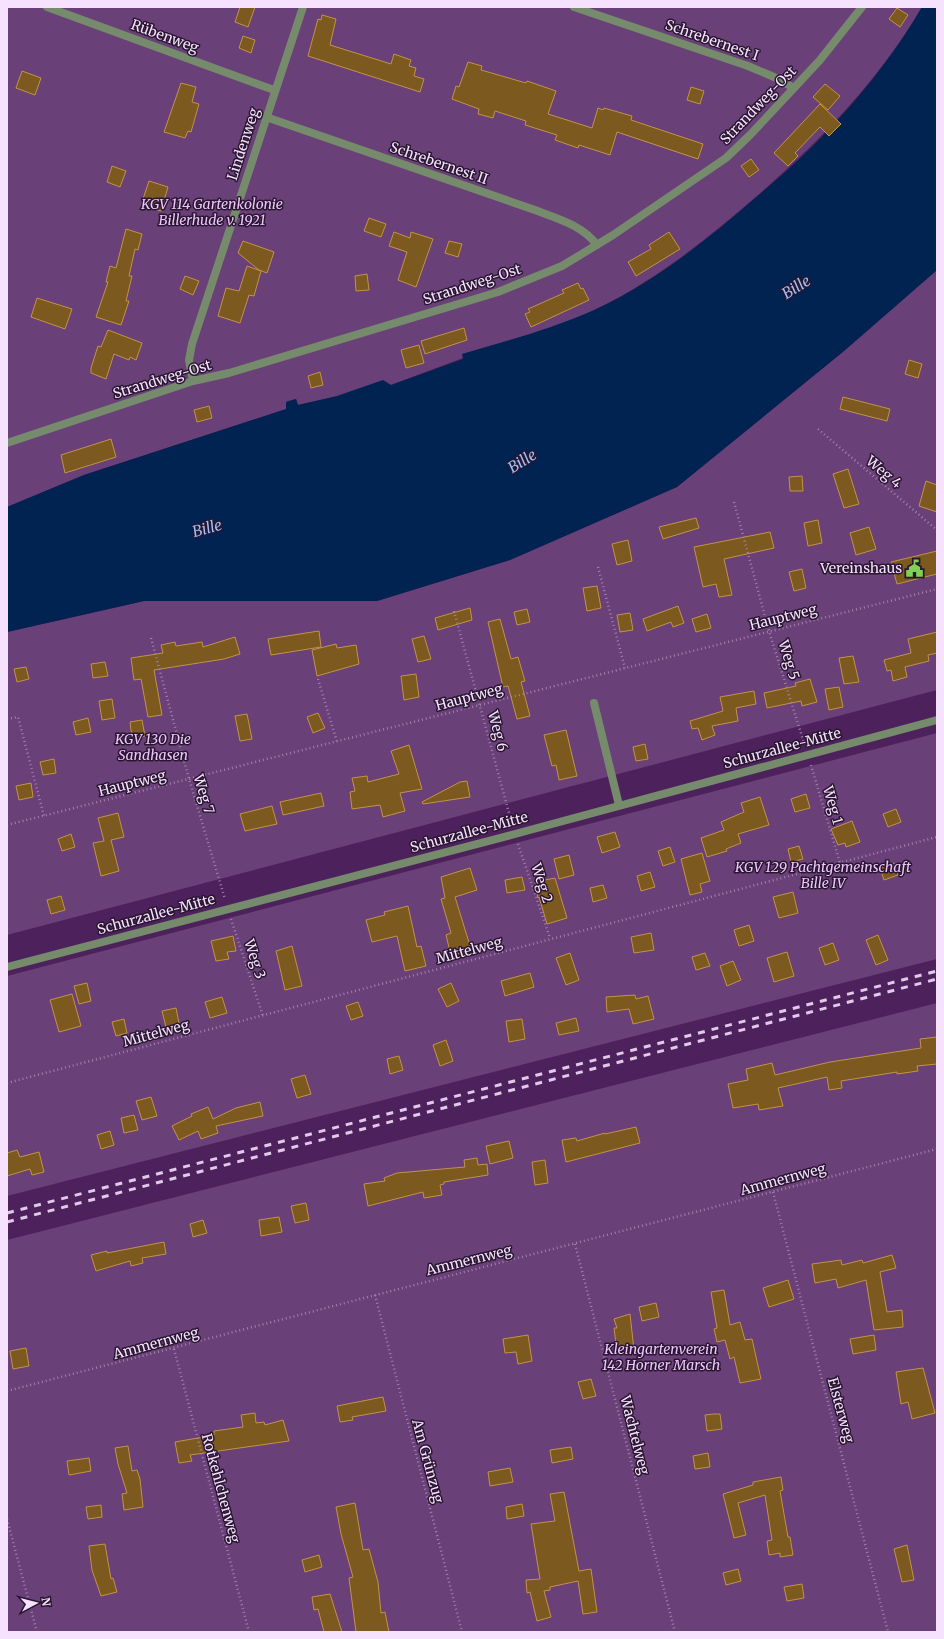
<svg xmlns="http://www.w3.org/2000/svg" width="944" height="1639" viewBox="0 0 944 1639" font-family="Merriweather,serif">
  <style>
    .green { fill: #694077 }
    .water { fill: #002351 }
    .building { fill: #7b591f; stroke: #c39349 }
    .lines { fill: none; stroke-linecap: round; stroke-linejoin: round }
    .path { stroke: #a282ae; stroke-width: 2.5; stroke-dasharray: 1 3; stroke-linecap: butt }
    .lane { stroke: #758b6c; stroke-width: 8 }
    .street { stroke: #758b6c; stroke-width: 8 }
    .rail { stroke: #e0c9e9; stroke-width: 3; stroke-dasharray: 7 7; stroke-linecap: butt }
    .labels { text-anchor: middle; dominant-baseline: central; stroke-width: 3; stroke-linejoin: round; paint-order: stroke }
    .street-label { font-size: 14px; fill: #f6e2fe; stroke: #291630 }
    .park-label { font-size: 14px; font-style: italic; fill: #efc6fe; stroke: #291630 }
    .poi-label { font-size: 14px; fill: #f6e2fe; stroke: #291630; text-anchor: end }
    .water-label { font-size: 15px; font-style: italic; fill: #9dc4f9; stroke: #291630 }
  </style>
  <rect width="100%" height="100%" fill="#4d215c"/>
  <path class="green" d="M7 7H922C879 80 821 140 758 195 706 240 656 280 595 310 555 329 505 342 463 354V358L391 385 298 405 296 399 286 402 287 409 84 475 7 507Z
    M937 270V690L7 935V632L144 601H377L510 560 677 487 844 351Z
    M937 733V959L7 1196V976Z
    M937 1003V1632H7V1240Z"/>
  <path class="water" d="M922 7H937V270L844 351 677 487 510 560 377 601H144L7 632V507L84 475 286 409V402L296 399 298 405 337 396 383 380 391 385 463 359 462 354C506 341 552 329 594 310 653 283 705 242 754 199 774 182 794 165 813 146 854 105 893 57 922 7Z"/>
  <path class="building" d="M240 7H255L248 27 235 22Z
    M897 8 908 15 900 27 889 19Z
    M322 15 336 19 330 45 391 64 394 54 411 60 409 66 416 68 414 76 424 79 420 92 308 56 318 19 321 20Z
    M243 36 255 40 251 53 239 48Z
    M468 62 482 66 481 70 526 83 527 81 556 91 548 114 592 128 598 108 603 110 604 108 632 116 631 120 703 144 698 159 617 132 610 155 579 145 578 148 555 140 557 135 525 125 526 121 495 111 493 118 478 114 479 109 452 99 456 86 459 87Z
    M22 71 41 78 35 95 16 88Z
    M181 83 196 87 192 102 199 104 191 132 188 131 185 138 164 132Z
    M825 84 840 96 828 110 813 97Z
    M691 87 704 91 700 104 687 100Z
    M820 104 841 124 829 136 820 127 795 153 798 156 788 166 774 153Z
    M751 159 759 170 749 177 741 166Z
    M112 166 126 171 120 187 107 182Z
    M149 181 168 187 161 211 141 205Z
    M369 218 386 224 381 237 364 231Z
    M126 229 142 234 138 250 135 249 129 276H132L126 301H129L121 325 96 317 108 282H106L110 266 116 268Z
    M394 232 410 238 411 232 433 239 416 287 398 280 407 252 389 246Z
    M669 232 680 249 636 276 628 262 651 249 649 245Z
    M243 241 274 252 267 273 259 270 238 253Z
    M449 241 462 244 458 257 445 253Z
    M247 266 261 271 254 296 249 295 240 323 218 316 226 288 239 291Z
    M367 274 369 290 356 291 355 276Z
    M185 276 199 281 193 295 180 289Z
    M578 283 581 289 583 288 589 300 531 327 525 314 530 312 528 309 564 293 562 290Z
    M37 298 72 309 65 329 31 317Z
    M464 328 467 340 425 354 421 341Z
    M108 330 142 343 136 360 130 357 129 360 114 354 106 379 91 373V368L98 346 101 347Z
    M419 345 424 363 406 368 401 350Z
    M909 360 922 364 918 378 905 374Z
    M320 372 323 385 311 388 308 376Z
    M843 397 890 409 887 421 840 409Z
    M209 406 212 418 197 422 194 410Z
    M111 439 116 457 65 473 61 455Z
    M848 469 859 504 844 508 833 474Z
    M802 476 803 491H790L789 477Z
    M926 481 937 485V512L919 506Z
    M696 518 699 528 663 539 659 527Z
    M818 520 822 543 808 546 804 523Z
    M869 527 876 549 856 555 850 533Z
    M770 532 774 548 724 559 732 595 719 597 716 584 703 587 694 547Z
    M628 540 632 561 617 565 612 544Z
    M937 551V574L897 584 891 562Z
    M802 569 806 588 794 591 789 572Z
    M597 586 601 608 587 611 583 588Z
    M678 606 684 623 673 627 671 622 647 631 643 619Z
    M470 608 472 620 438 630 435 618Z
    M527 609 530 622 517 625 514 612Z
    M630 613 633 630 620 632 617 615Z
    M707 614 711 628 696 632 692 619Z
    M500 619 511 659 518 657 525 681 521 682 530 716 517 719 508 686 503 687 488 622Z
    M319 631 321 647 271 655 268 639Z
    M937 632V653L928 655 929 661 905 667 907 677 893 681 891 670 887 671 884 660 911 653 908 639Z
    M424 636 431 659 418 662 412 639Z
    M235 637 240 654 224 659 154 670 162 715 148 717 141 679 134 680 131 658 163 653 161 645 175 642 176 646 202 642 203 647Z
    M336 644 337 648 356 645 359 664 317 676 312 650Z
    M853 656 859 682 844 684 839 658Z
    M105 662 108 676 93 678 91 664Z
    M26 667 29 679 17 682 14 669Z
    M416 674 419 697 404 700 401 676Z
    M810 679 817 702 802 706 801 701 767 708 764 693 796 686 795 683Z
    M839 687 843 707 829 710 825 689Z
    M754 691 756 704 736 708 738 721 712 726 715 735 702 740 698 728 692 729 690 721 723 711 720 697Z
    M112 699 115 718 102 720 99 701Z
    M318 713 325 728 313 733 307 717Z
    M247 714 252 739 240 741 235 716Z
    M88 718 91 732 76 735 73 722Z
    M142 720 145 736 132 738 130 722Z
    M566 730 577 776 559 780 556 765 552 766 544 735Z
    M645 744 648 759 636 761 633 747Z
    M409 745 422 789 400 793 405 811 383 817 380 805 352 809 350 792 355 791 352 778 367 776 368 782 399 774 391 751Z
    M54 759 56 773 43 775 40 762Z
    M467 781 470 797 423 804 422 802 460 782Z
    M31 783 33 797 19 800 16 786Z
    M321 793 324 806 283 815 280 802Z
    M806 794 810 808 795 812 791 799Z
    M760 797 769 825 738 834 741 843 726 849 727 851 707 857 701 838 724 830 721 822 744 812 741 803Z
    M272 806 277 824 245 831 240 814Z
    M896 809 901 822 888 827 883 814Z
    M118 813 124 837 111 840 119 871 101 876 93 843 104 841 98 818Z
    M852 821 860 842 846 847 845 843 838 845 831 829Z
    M615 832 620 847 602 853 597 837Z
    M71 834 75 847 62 851 58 839Z
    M799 846 803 859 791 862 788 849Z
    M670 847 675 862 663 866 658 851Z
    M702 853 710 881 700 884 702 892 690 895 681 859Z
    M569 855 574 875 559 879 554 859Z
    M894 863 898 875 884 880 880 868Z
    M470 868 477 890 455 897 471 949 451 956 446 935 451 933 441 899 445 898 441 877Z
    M650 872 655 887 641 891 637 876Z
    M522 877 525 890 507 893 505 880Z
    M555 878 567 918 547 924 539 897 538 898 535 882Z
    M603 885 607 898 593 902 590 888Z
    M793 892 798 913 779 918 773 897Z
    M61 896 65 910 51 914 47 900Z
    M408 906 417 947 421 946 426 966 405 971 397 936 372 942 366 920 385 915 384 912Z
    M749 925 754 941 739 946 734 930Z
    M651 933 654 950 634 953 631 937Z
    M878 935 888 960 876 965 866 940Z
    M233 936 236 951 227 952 229 959 216 961 211 941Z
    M833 943 839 960 825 965 819 948Z
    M292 946 302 986 285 990 276 951Z
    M787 952 794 976 774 982 767 958Z
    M570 953 579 980 566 985 556 958Z
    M705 953 710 966 696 970 692 957Z
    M733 961 741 980 727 986 720 966Z
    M530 973 534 987 505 996 501 981Z
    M87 983 91 1001 79 1004 74 986Z
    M451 983 459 1001 447 1007 438 989Z
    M72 994 81 1026 59 1032 50 1000Z
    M635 995 636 999 648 996 654 1019 633 1024 629 1009 607 1012 606 997Z
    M222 997 227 1013 210 1018 205 1002Z
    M358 1002 363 1016 351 1020 346 1006Z
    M176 1008 180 1028 167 1031 162 1011Z
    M576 1018 579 1031 559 1035 556 1023Z
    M124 1019 127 1033 116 1036 112 1022Z
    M522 1019 525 1039 509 1042 506 1021Z
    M937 1037V1064L917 1066 918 1071 897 1074V1072L841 1081 842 1088 829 1090 827 1077 778 1088 783 1106 759 1110 758 1104 733 1108 728 1084 748 1080 746 1069 772 1063 775 1075 830 1062 921 1048 920 1039Z
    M446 1040 453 1061 440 1066 433 1045Z
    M399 1056 403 1070 390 1074 387 1059Z
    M305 1075 311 1094 297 1098 291 1079Z
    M151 1097 157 1116 142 1120 136 1101Z
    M260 1102 263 1116 216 1126 218 1133 201 1139 198 1131 179 1140 172 1126 192 1116 191 1114 208 1107 213 1119 236 1108Z
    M134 1115 138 1130 124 1133 121 1118Z
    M636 1127 640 1143 566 1162 562 1140 576 1138 577 1141 605 1133V1134Z
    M110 1131 114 1145 101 1149 97 1135Z
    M509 1141 513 1158 490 1164 486 1146Z
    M17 1150 20 1157 39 1152 44 1172 32 1175 30 1169 7 1176V1153Z
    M477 1158 478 1165 487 1164 488 1175 444 1182V1184L440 1185 442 1195 424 1198 423 1192 368 1206 364 1184 385 1181 384 1178 397 1173 465 1167 464 1160Z
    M545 1160 548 1183 535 1185 532 1162Z
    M306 1203 309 1220 295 1223 291 1206Z
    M279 1217 282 1232 261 1236 259 1220Z
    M203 1220 207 1233 193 1237 190 1224Z
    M164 1242 166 1254 142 1258 143 1263 131 1266 130 1261 96 1271 91 1255 107 1251V1253Z
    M892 1255 896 1268 880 1272 887 1312 902 1310 903 1327 874 1330 866 1280 838 1288 836 1279 815 1283 812 1264 841 1260 842 1265 862 1260 863 1263Z
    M788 1280 794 1299 769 1307 763 1288Z
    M724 1290 730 1325 740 1322 745 1340 752 1339 761 1379 740 1383 734 1357 730 1359 725 1340 717 1342 714 1329 717 1328 711 1292Z
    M656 1303 659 1317 642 1321 639 1307Z
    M630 1314 634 1350 617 1352 614 1328H617L614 1319Z
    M528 1335 532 1361 518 1364 516 1352 505 1353 503 1339Z
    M874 1335 876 1350 853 1354 850 1339Z
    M26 1348 29 1366 13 1369 10 1351Z
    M923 1368 935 1413 912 1419 908 1402 901 1404 896 1372Z
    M591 1379 596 1396 583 1399 578 1382Z
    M383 1397 386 1411 352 1417 353 1420 340 1422 337 1406Z
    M255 1413 256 1423 264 1422 265 1425 283 1420 289 1441 190 1455 192 1461 179 1463 175 1442 209 1436 214 1435V1431L243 1427 241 1415Z
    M714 1414H720L722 1429 707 1431 705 1415Z
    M128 1446 132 1471 137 1470 140 1479 143 1507 124 1510 122 1494 127 1493 118 1464 115 1448Z
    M571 1447 573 1459 552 1463 550 1450Z
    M708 1453 710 1467 695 1469 693 1456Z
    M89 1458 91 1471 69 1475 67 1461Z
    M510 1468 513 1482 490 1486 488 1472Z
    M781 1477 783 1490 780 1491 788 1537H790L793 1555 780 1557V1553L769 1555 767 1541 772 1540 765 1495 738 1503 746 1535 734 1538 723 1494 753 1485V1482Z
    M564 1492 579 1571 591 1569 597 1612 583 1614 578 1581 550 1587V1590L544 1591 551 1617 537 1621 530 1592 527 1593 526 1580 540 1579 531 1524 555 1521 550 1494Z
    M355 1503 363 1550 369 1549 378 1582 381 1613 385 1612 389 1632H356L349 1578 353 1577 341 1534 336 1507Z
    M522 1504 524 1516 507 1519 506 1507Z
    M101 1505 102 1517 88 1519 86 1507Z
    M105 1544 111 1579 113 1578 117 1592 101 1596 92 1570 89 1546Z
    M907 1545 914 1580 902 1582 894 1549Z
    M319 1555 322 1567 305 1572 302 1560Z
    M738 1569 741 1581 726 1585 723 1573Z
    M802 1584 804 1598 787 1601 784 1587Z
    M330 1594 342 1632H324L318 1609 314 1610 312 1597Z"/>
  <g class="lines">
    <path class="path" d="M818 429 937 530
      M734 502 769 631 804 743
      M598 567 625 668
      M454 611 512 824
      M151 638 189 779 225 899
      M318 679 337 742
      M7 719 18 717 44 816
      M811 765 840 863
      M7 825 937 589
      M518 844 550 938
      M231 919 263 1016
      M7 1083 937 837
      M773 1192 888 1632
      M575 1244 675 1632
      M375 1295 462 1632
      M174 1349 249 1632
      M7 1391 937 1149
      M7 1519 37 1632"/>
    <path class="lane" d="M47 7 274 90
      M574 7 748 66 774 77 794 88
      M266 117 535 210C558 219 582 225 597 245
      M193 381 189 360 192 344 303 7
      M7 443 193 381 229 373 498 292 562 266 613 235 726 158 750 135 794 88 820 60 862 7
      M594 703 619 805"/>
    <path class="street" d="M7 967 515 834 937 720"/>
    <path class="rail" d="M7 1213 937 971
      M7 1222 937 979"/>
  </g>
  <defs>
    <symbol id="civic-bare" viewBox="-9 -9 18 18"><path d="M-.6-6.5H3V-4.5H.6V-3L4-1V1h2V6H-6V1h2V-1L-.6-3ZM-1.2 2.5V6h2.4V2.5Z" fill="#7ed153" stroke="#291630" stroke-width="2.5" paint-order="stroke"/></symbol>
  </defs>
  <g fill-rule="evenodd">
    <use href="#civic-bare" x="902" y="556" width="25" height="25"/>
  </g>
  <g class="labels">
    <g class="street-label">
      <text transform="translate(165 36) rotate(20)">Rübenweg</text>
      <text transform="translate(712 40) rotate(19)">Schrebernest I</text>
      <text transform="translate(758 105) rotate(-46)">Strandweg-Ost</text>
      <text transform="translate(243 144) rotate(-72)">Lindenweg</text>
      <text transform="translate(439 163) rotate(19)">Schrebernest II</text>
      <text transform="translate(472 284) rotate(-18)">Strandweg-Ost</text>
      <text transform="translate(162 379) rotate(-17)">Strandweg-Ost</text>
      <text transform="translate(884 472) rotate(40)">Weg 4</text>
      <text transform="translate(783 617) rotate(-14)">Hauptweg</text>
      <text transform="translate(789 660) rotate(73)">Weg 5</text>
      <text transform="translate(469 697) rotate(-15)">Hauptweg</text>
      <text transform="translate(498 731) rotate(75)">Weg 6</text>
      <text transform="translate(782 748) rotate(-15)">Schurzallee-Mitte</text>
      <text transform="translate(132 783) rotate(-14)">Hauptweg</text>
      <text transform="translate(204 794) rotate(73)">Weg 7</text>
      <text transform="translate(833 805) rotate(74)">Weg 1</text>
      <text transform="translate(469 832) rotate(-15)">Schurzallee-Mitte</text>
      <text transform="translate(542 883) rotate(72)">Weg 2</text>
      <text transform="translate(156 914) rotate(-15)">Schurzallee-Mitte</text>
      <text transform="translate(469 950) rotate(-15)">Mittelweg</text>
      <text transform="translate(255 959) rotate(72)">Weg 3</text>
      <text transform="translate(156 1033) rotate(-15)">Mittelweg</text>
      <text transform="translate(783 1179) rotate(-15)">Ammernweg</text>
      <text transform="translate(469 1260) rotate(-14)">Ammernweg</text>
      <text transform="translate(156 1343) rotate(-15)">Ammernweg</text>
      <text transform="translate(841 1410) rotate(75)">Elsterweg</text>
      <text transform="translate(635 1435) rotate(76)">Wachtelweg</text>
      <text transform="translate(428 1461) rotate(75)">Am Grünzug</text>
      <text transform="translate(221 1488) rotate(75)">Rotkehlchenweg</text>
    </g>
    <g class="park-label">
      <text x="212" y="204">KGV 114 Gartenkolonie<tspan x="212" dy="16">Billerhude v. 1921</tspan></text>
      <text x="153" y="739">KGV 130 Die<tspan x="153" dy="16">Sandhasen</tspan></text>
      <text x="823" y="867">KGV 129 Pachtgemeinschaft<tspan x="823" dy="16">Bille IV</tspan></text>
      <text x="661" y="1349">Kleingartenverein<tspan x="661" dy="16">142 Horner Marsch</tspan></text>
    </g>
    <g class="poi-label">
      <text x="902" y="568">Vereinshaus</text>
    </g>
    <g class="water-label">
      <text transform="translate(796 287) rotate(-32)">Bille</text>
      <text transform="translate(522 461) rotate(-32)">Bille</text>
      <text transform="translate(207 528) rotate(-15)">Bille</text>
    </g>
  </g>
  <rect width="944" height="1639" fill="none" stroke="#f6e2fe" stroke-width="16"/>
  <g transform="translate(36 1603) rotate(83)" stroke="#291630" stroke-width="3" paint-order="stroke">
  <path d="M0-3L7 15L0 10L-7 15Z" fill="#f6e2fe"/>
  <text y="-6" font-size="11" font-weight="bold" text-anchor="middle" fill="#f6e2fe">N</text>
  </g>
</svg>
